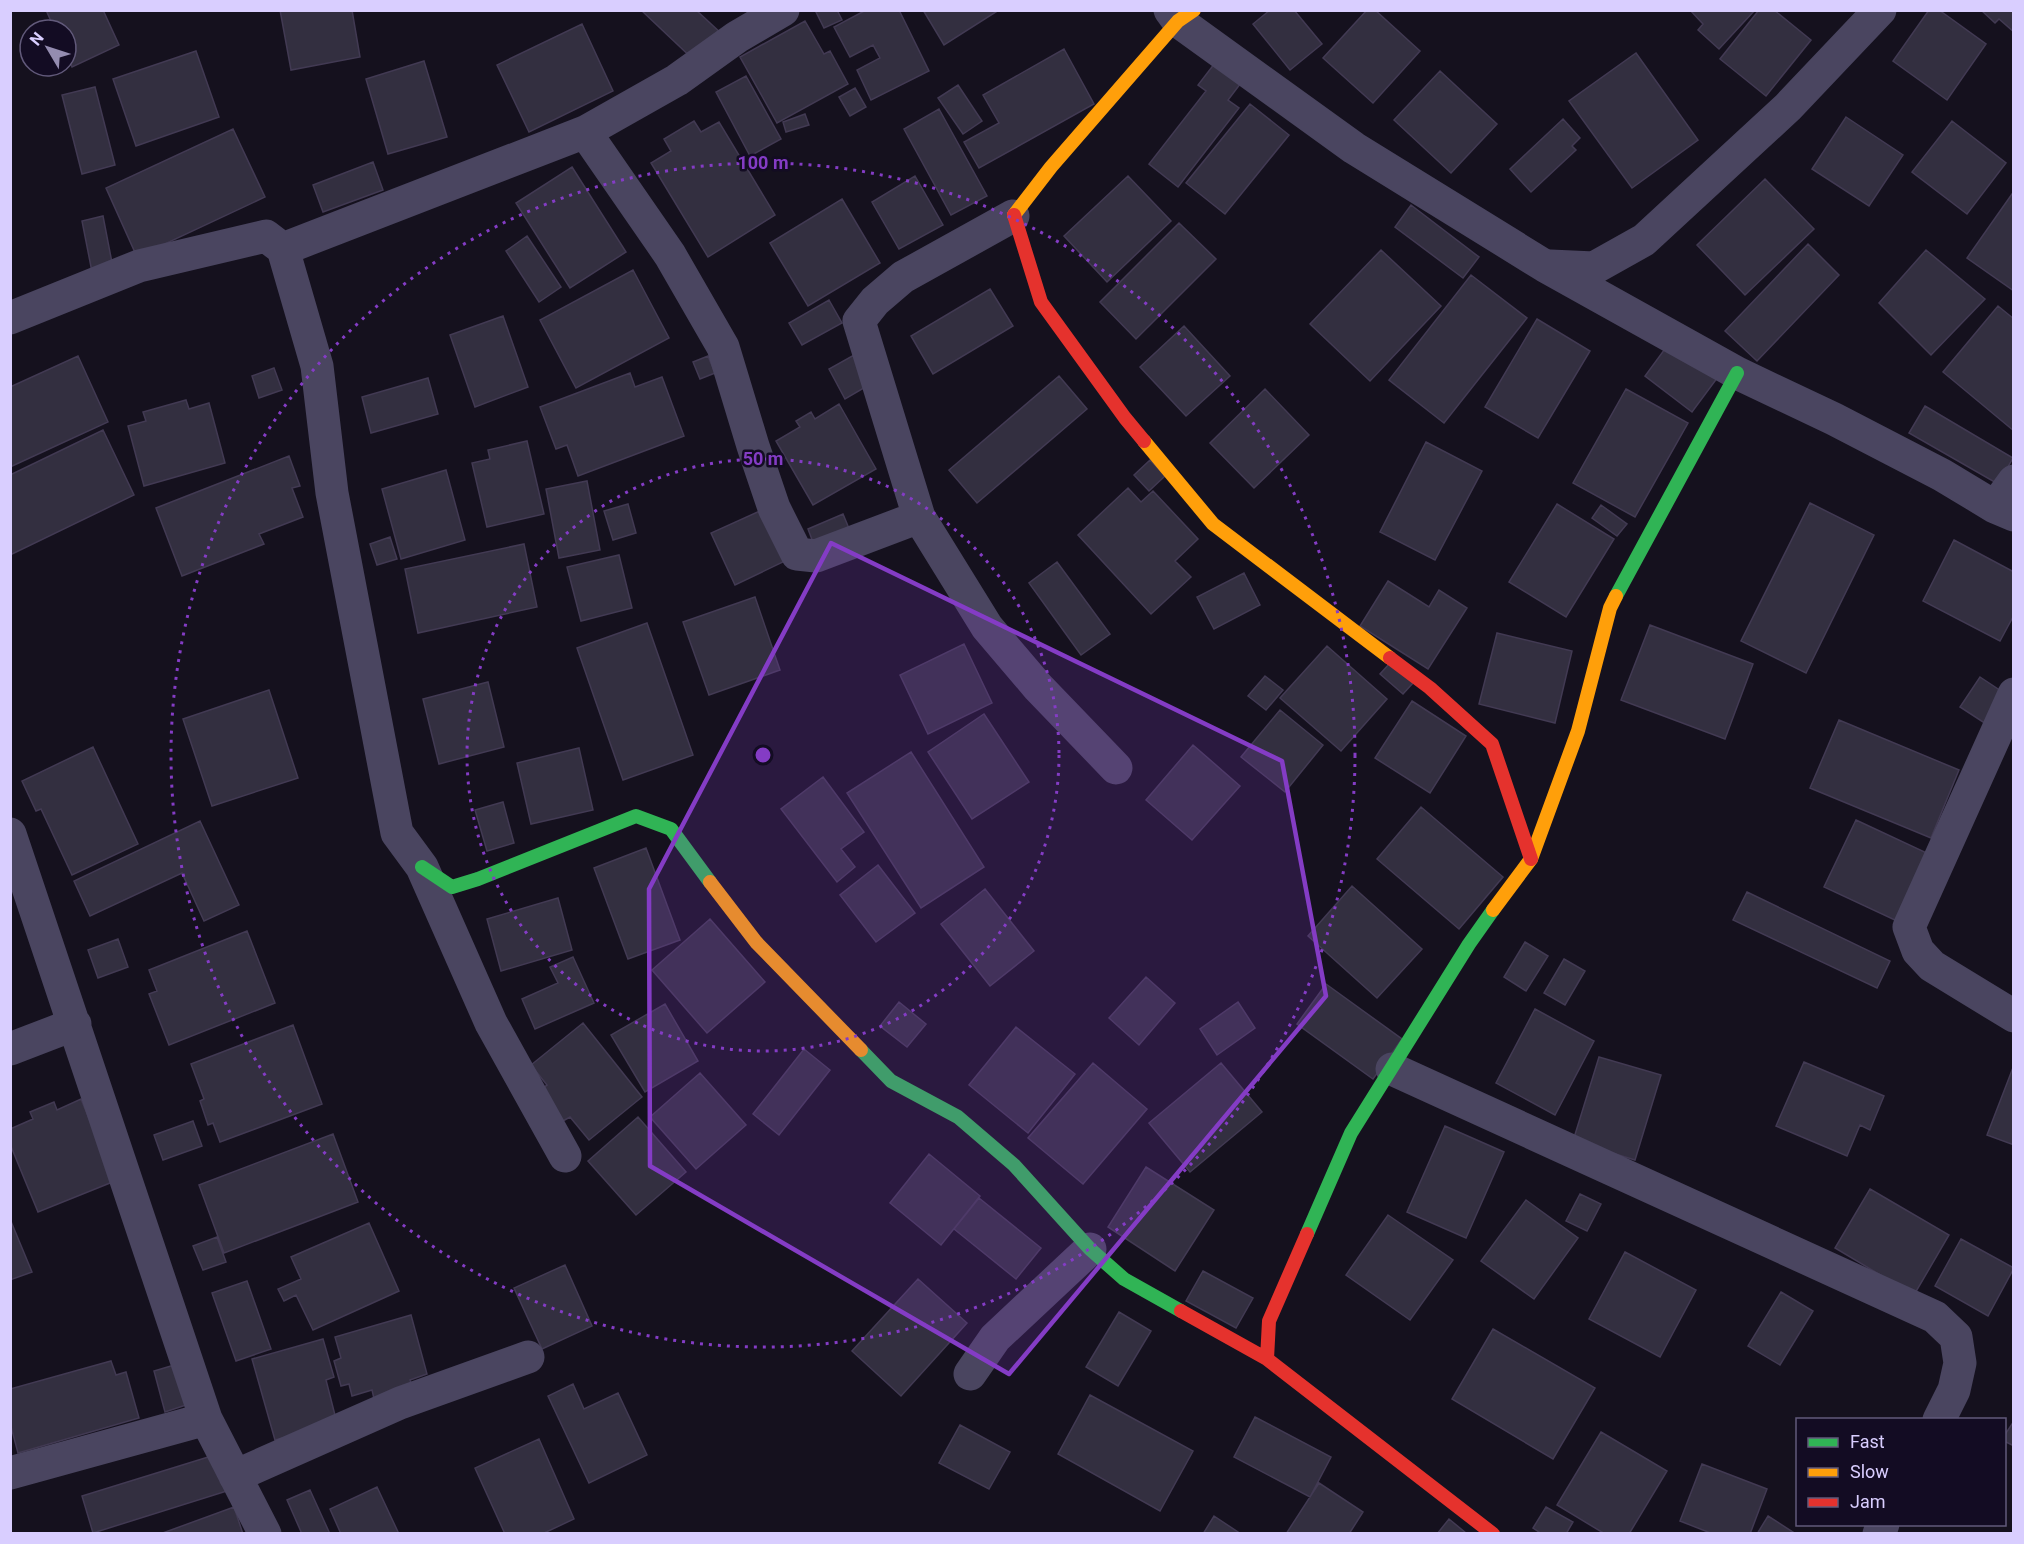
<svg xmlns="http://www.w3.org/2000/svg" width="2024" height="1544" viewBox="0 0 2024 1544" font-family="Roboto,sans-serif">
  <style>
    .building { fill: #332f40; stroke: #423a53; stroke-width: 1.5 }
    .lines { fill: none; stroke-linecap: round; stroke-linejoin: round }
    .street { stroke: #4a4560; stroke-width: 33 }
    .fast { stroke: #30b455; stroke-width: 14 }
    .slow { stroke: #ff9f0a; stroke-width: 14 }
    .jam { stroke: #e5322d; stroke-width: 14 }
    .marked { fill: #843cc5; fill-opacity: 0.2; stroke: #843cc5; stroke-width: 4.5; stroke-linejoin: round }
    .ring { fill: none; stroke: #843cc5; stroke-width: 3; stroke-dasharray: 3 6 }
    .centre { fill: #843cc5; stroke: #130c23; stroke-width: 3 }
    .ring-label { font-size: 18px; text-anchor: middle; font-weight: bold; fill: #843cc5; stroke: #130c23; stroke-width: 5; stroke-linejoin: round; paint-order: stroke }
  </style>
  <rect width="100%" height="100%" fill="#15111e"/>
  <path class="building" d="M46 10H103L119 45 72 67 66 53V30H55Z
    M280 10H352L360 57 291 70Z
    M641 10H696L723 35 697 63Z
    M815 10H837L842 20 824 28Z
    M866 10H899L929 71 871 100 857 70 880 58 873 45 850 57 834 27Z
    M923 10H999L944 45Z
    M1270 10H1294L1322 44 1290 70 1253 24Z
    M1367 10H1375L1420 51 1373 103 1323 58Z
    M1690 10H1755L1719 49 1698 30 1703 24Z
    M1759 10H1774L1811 40 1766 96 1720 59Z
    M1929 10H1939L1986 44 1947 100 1893 61Z
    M1981 10H2014V32L1999 19 1995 23Z
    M805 21 824 54 830 51 848 84 777 123 740 57Z
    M582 24 613 91 529 132 497 65Z
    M1064 49 1094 104 979 168 964 142 999 123 983 95Z
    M196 51 219 117 136 146 113 79Z
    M1636 53 1698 140 1632 188 1569 101Z
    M1218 59 1244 79 1228 100 1239 108 1178 187 1149 164 1206 91 1198 85Z
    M424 61 447 137 388 154 366 79Z
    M1440 71 1497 124 1451 173 1394 120Z
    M746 76 781 139 750 156 716 92Z
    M958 85 982 121 963 134 938 98Z
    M95 87 115 165 82 174 62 95Z
    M855 88 866 107 850 116 839 97Z
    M1250 104 1289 135 1225 214 1186 183Z
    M939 109 987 196 951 215 904 129Z
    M805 114 809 125 786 132 783 122Z
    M1846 117 1903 155 1869 206 1812 169Z
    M1563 119 1580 138 1572 146 1576 150 1531 192 1510 169Z
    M694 121 701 132 719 122 775 215 708 257 651 163 671 151 664 139Z
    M1952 121 2006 163 1967 214 1912 172Z
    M233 129 265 197 137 257 106 188Z
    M373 162 383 190 323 212 313 185Z
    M572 167 626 252 570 288 516 203Z
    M915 176 943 225 899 249 872 202Z
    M1128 176 1171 221 1107 282 1064 236Z
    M1765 179 1814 229 1745 295 1697 245Z
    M2012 194 2014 195V291L1967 258Z
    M842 199 880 263 808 306 770 243Z
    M1411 205 1479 257 1463 278 1395 227Z
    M103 216 114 273 93 277 82 221Z
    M1179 223 1216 259 1136 339 1100 302Z
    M527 236 561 287 539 302 506 251Z
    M1808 244 1839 275 1757 361 1725 331Z
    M1381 250 1441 306 1370 381 1310 324Z
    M1926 250 1985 299 1931 355 1879 303Z
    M633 270 669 338 576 388 540 320Z
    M1471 275 1527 318 1444 423 1389 380Z
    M990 289 1013 326 933 374 911 336Z
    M829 300 842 323 802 345 789 323Z
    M1998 306 2014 319V431L1943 372Z
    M503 316 528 387 475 407 450 335Z
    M1537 319 1590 351 1538 438 1485 407Z
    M1184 326 1230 376 1186 416 1140 367Z
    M1670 342 1718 377 1692 412 1645 376Z
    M854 355 869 385 845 399 829 369Z
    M78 356 108 422 10 467V387Z
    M708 356 715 373 700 379 693 362Z
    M274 368 282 390 259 398 252 376Z
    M630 373 635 387 662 377 684 436 578 476 567 445 556 449 540 407Z
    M1059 376 1087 409 977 503 949 470Z
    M428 378 438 414 371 433 362 397Z
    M1265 389 1309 435 1254 488 1210 443Z
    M1626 389 1688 423 1635 517 1573 483Z
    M186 400 189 409 209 403 225 463 144 486 128 426 146 421 143 412Z
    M839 404 876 469 813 505 776 441 800 427 796 421 811 412 815 419Z
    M1925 406 2013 458 1998 484 1909 433Z
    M103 430 134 495 10 555V475Z
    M527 441 544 514 487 527 472 463 490 459 488 450Z
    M1426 442 1482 471 1435 560 1380 532Z
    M289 456 300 486 292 488 303 517 259 534 264 544 182 576 156 508Z
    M1150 460 1165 476 1149 491 1134 475Z
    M446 470 465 540 401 559 382 489Z
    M587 481 600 550 559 558 546 489Z
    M1128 488 1141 502 1153 491 1198 539 1175 561 1191 577 1151 614 1078 535Z
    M1810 503 1874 535 1806 673 1741 641Z
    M628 504 636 533 613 540 604 511Z
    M1557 504 1614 539 1566 617 1509 582Z
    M1601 505 1627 524 1617 536 1592 518Z
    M762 510 785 561 735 585 711 533Z
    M843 514 853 538 817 553 808 529Z
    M390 537 397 559 377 565 370 544Z
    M1954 540 2014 572V615L2000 641 1923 601Z
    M524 544 537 607 418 633 405 569Z
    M619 555 632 608 581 621 567 567Z
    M1057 562 1110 634 1081 655 1029 583Z
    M1244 573 1260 605 1214 629 1197 597Z
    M1388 581 1429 607 1439 590 1467 608 1428 669 1360 626Z
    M755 597 780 670 709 695 683 622Z
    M647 623 693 755 623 780 577 648Z
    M1650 625 1753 664 1725 739 1621 700Z
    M1497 633 1572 651 1555 723 1479 704Z
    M964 644 992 703 928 734 900 675Z
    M1327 646 1387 699 1341 751 1280 698Z
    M1390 663 1413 683 1403 694 1380 674Z
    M1265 676 1283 690 1266 710 1248 696Z
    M1980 677 2007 695 1986 724 1960 707Z
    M488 682 504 747 439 764 423 699Z
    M269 690 298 778 212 806 183 719Z
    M1412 701 1466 736 1430 793 1375 758Z
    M1280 710 1323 745 1285 792 1241 757Z
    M984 714 1029 782 972 819 928 752Z
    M1839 720 1959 770 1931 838 1810 788Z
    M1193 745 1240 786 1192 840 1146 800Z
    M93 747 138 844 72 875 41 809 36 811 22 781Z
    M579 748 593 810 531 824 517 763Z
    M911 752 984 867 921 908 847 793Z
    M823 777 864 832 841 849 855 867 837 882 781 809Z
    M503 802 514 843 487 851 475 810Z
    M1421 807 1503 877 1459 929 1377 859Z
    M1856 820 1929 854 1897 921 1824 887Z
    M200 821 239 905 204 921 182 873 90 916 74 881Z
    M646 848 680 940 628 959 594 868Z
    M878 865 915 913 876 942 840 895Z
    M1352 886 1422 949 1377 998 1308 936Z
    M985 889 1034 951 990 986 941 924Z
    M1747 892 1890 961 1877 988 1733 920Z
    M558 898 572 950 501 971 487 919Z
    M710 919 765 982 707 1033 652 970Z
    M247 931 275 1003 169 1045 149 994 157 991 149 970Z
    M118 939 128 967 98 978 88 950Z
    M1525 942 1548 956 1526 991 1504 977Z
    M573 957 594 1003 535 1029 522 999 558 983 550 967Z
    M1564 959 1585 971 1565 1005 1544 993Z
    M1146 977 1175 1003 1139 1045 1109 1018Z
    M1326 984 1402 1039 1373 1079 1297 1024Z
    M899 1002 926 1024 907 1047 880 1026Z
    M1238 1002 1255 1028 1217 1055 1200 1029Z
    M665 1004 698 1061 645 1092 611 1035Z
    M1535 1009 1594 1041 1555 1115 1496 1083Z
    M583 1023 642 1097 589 1140 570 1117 563 1121 539 1091 547 1085 531 1065Z
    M293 1025 322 1104 220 1142 213 1123 208 1125 200 1101 204 1099 191 1064Z
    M1016 1027 1075 1074 1028 1133 969 1085Z
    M804 1049 830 1070 779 1135 753 1114Z
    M1599 1057 1661 1075 1635 1160 1573 1141Z
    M1804 1062 1884 1096 1870 1130 1860 1125 1847 1156 1776 1126Z
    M1093 1063 1147 1109 1083 1184 1028 1138Z
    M1221 1063 1262 1112 1190 1172 1149 1123Z
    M2014 1065V1145L1987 1135Z
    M700 1073 746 1125 696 1169 650 1117Z
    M81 1099 115 1181 38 1212 10 1144V1129L33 1119 30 1112 54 1102 57 1110Z
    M638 1117 686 1172 636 1215 588 1161Z
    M193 1121 202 1146 163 1160 154 1135Z
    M1445 1126 1504 1152 1466 1238 1407 1212Z
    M333 1134 358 1202 224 1253 199 1185Z
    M929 1154 980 1196 941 1245 890 1203Z
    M1146 1167 1214 1210 1175 1271 1108 1227Z
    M1870 1189 1949 1235 1914 1295 1835 1248Z
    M1580 1194 1601 1204 1587 1231 1566 1221Z
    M979 1198 1041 1248 1016 1279 954 1229Z
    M1526 1200 1578 1238 1534 1299 1481 1261Z
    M1388 1215 1453 1260 1410 1320 1346 1275Z
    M10 1219 32 1272 10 1280Z
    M369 1223 399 1291 313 1330 296 1295 284 1301 278 1289 301 1279 291 1257Z
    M217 1237 226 1262 203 1270 193 1246Z
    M1961 1239 2014 1268 1988 1316 1935 1286Z
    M1625 1252 1696 1290 1660 1357 1589 1319Z
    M565 1265 592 1326 542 1349 514 1288Z
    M1203 1271 1253 1298 1236 1328 1186 1301Z
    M918 1279 967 1323 901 1396 852 1351Z
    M247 1281 271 1349 236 1361 212 1293Z
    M1781 1292 1813 1311 1780 1365 1748 1346Z
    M1119 1312 1151 1331 1118 1386 1086 1367Z
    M411 1315 427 1374 410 1380 414 1392 375 1403 372 1390 352 1396 349 1384 341 1386 334 1361 341 1358 335 1337Z
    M1493 1329 1595 1388 1553 1459 1452 1399Z
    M323 1339 334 1377 326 1380 337 1423 275 1440 252 1359Z
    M111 1361 116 1375 126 1372 139 1418 18 1453 10 1423V1389Z
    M181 1363 192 1403 165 1412 154 1371Z
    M573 1384 584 1409 618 1393 647 1455 589 1483 548 1396Z
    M1090 1395 1193 1451 1160 1511 1058 1454Z
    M1255 1417 1331 1457 1310 1497 1234 1457Z
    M2014 1421V1446L2004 1441V1436Z
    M960 1425 1010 1452 989 1489 939 1463Z
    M1601 1432 1667 1471 1629 1534H1605L1557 1505Z
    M539 1439 574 1519 542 1534H505L475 1468Z
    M218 1454 230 1490 93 1533 82 1496Z
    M1702 1464 1767 1489 1750 1534H1713L1680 1521Z
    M1319 1483 1363 1512 1349 1534H1286Z
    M377 1487 399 1534H341L330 1509Z
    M310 1490 330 1534H302L287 1500Z
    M234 1507 243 1534H160Z
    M1546 1507 1573 1522 1566 1534H1542L1533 1528Z
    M1214 1516 1241 1534H1203Z
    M1768 1516 1796 1534H1757Z
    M1449 1519 1466 1533 1465 1534H1437Z"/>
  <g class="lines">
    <path class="street" d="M1170 10 1178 21 1354 148 1545 266 1737 373 1834 419 1942 475 1995 507 2014 515
      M585 132 670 255 723 347 753 446 774 508 797 554 816 556 919 517
      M1013 216 903 277 875 301 859 321 919 517 987 627 1038 687 1116 768
      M283 249 317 366 332 493 397 833 422 867 491 1023 565 1156
      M1550 266 1594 268 1644 240 1788 107 1880 10
      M10 318 139 266 266 236 283 249 585 132 677 80 737 37 783 10
      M1995 507 2014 481
      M2014 694 1909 927 1918 951 1932 966 2014 1016
      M10 834 206 1419 265 1534
      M10 1049 75 1024
      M1392 1069 1935 1317 1956 1337 1960 1363 1954 1390 1939 1420
      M970 1374 995 1338 1090 1249
      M10 1473 206 1419
      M235 1476 400 1403 528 1357
      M1879 1534 1883 1524"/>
    <path class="fast" d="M1616 596 1737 373
      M422 867 452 887 478 879 636 816 671 829 710 882
      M861 1050 891 1081 958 1117 1014 1165 1090 1249 1124 1279 1181 1311
      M1307 1234 1351 1133 1469 944 1493 910"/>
    <path class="slow" d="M1014 215 1051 167 1178 21 1194 10
      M1144 441 1213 524 1390 658
      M710 882 756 942 861 1050
      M1493 910 1531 859 1578 731 1610 608 1616 596"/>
    <path class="jam" d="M1014 215 1041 302 1125 418 1144 441
      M1390 658 1430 688 1492 744 1531 859
      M1307 1234 1269 1321 1267 1359 1493 1534
      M1181 1311 1267 1359"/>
  </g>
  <path class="marked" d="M831 543 1282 761 1326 996 1009 1374 650 1166 649 889Z"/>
  <g class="ring">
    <circle cx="763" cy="755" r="296"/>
    <circle cx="763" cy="755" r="592"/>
  </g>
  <circle cx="763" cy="755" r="9" class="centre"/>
  <g class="ring-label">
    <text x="763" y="169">100 m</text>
    <text x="763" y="465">50 m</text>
  </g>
  <rect width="2024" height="1544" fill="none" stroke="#d9ceff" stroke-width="24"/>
  <rect x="1796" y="1418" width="210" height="108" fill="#130c23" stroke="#625a7b" stroke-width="1.5"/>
  <rect x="1808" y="1438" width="30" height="9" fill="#30b455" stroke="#625a7b" stroke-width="1.5"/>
  <text x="1850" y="1448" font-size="18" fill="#d9ceff">Fast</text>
  <rect x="1808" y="1468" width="30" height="9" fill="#ff9f0a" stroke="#625a7b" stroke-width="1.5"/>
  <text x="1850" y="1478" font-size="18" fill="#d9ceff">Slow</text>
  <rect x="1808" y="1498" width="30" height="9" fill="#e5322d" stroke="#625a7b" stroke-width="1.5"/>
  <text x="1850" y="1508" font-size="18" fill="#d9ceff">Jam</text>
  <g transform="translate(48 48) rotate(309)"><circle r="28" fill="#130c23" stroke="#625a7b" stroke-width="1.5"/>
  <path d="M0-4.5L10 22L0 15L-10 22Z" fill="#948cb0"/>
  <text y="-9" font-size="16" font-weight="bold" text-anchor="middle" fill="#d9ceff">N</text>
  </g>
</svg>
